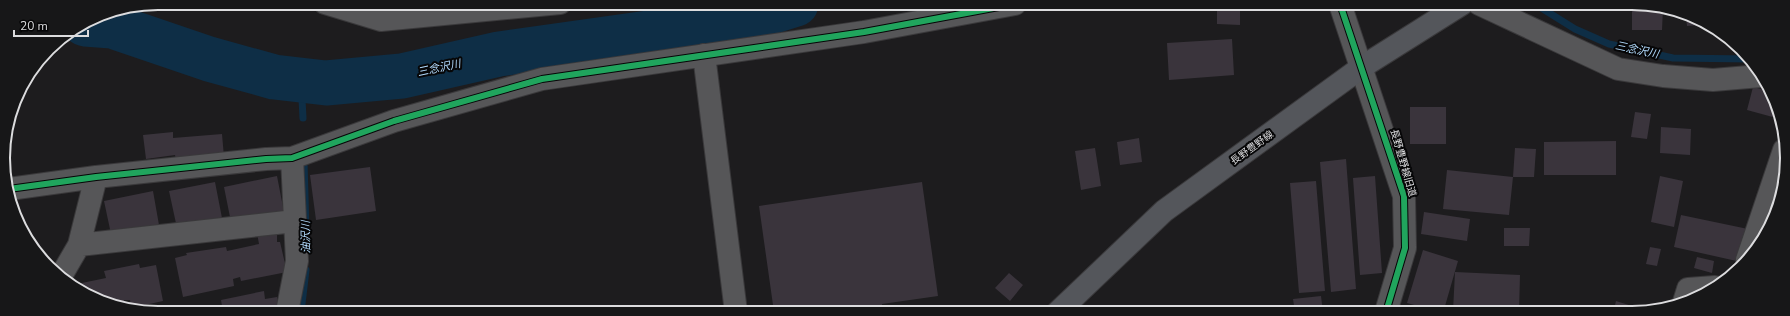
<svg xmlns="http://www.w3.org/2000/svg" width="1790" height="316" viewBox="0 0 1790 316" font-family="'Nunito Sans','Noto Sans JP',sans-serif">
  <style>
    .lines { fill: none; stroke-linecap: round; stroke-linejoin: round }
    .stream { stroke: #0e2e46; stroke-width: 7 }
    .river { stroke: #0e2e46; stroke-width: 45 }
    .building { fill: #3a343c }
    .minor-casing { stroke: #3a393b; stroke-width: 24 }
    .major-casing { stroke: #3a393b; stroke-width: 24 }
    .minor { stroke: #565658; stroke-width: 22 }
    .major { stroke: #54565b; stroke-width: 22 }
    .rail { stroke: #5d5d5e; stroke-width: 3; stroke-dasharray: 5 5; stroke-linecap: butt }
    .cycleway-casing { stroke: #060607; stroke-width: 8 }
    .cycleway { stroke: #20a55d; stroke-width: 6 }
    .labels { text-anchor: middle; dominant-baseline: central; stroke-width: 4; stroke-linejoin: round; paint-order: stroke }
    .street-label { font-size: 10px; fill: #dcdcde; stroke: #060607 }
    .water-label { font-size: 11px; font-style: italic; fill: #b3dcff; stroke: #060607 }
    .rim { fill: none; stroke: #dcdcde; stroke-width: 2 }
  </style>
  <rect width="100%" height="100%" fill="#1d1c1e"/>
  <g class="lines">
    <path class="stream" d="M1535 4 1575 29 1609 44 1673 58 1750 59
      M301 80 303 118
      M304 161 306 232
      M301 312 306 270"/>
    <path class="river" d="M85 24 112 26 209 59 274 77 326 83 402 76 499 54 748 19 796 4"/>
  </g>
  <path class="building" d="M1217 4H1240V25L1217 24Z
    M1247 4H1269V11L1247 9Z
    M1632 4H1652L1663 8 1662 30H1632Z
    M1686 16 1709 24H1710L1687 26Z
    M1232 39 1234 75 1169 80 1167 43Z
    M1753 87 1769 91 1781 116 1780 119 1747 110Z
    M1410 107H1446V144H1410Z
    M1635 112 1651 114 1647 139 1631 137Z
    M1661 127 1691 129 1690 155 1660 153Z
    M173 132V138L222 134 224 157 176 160 175 155 146 159 143 135Z
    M1139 138 1142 162 1120 165 1117 142Z
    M1616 141V175H1544V142Z
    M1095 148 1101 186 1081 190 1075 151Z
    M1515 148 1536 149 1534 177H1513Z
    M1346 159 1356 289 1331 292 1320 162Z
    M370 167 376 211 316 220 310 175Z
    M1447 170 1513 177 1509 215 1443 209Z
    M277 176 284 212 231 222 224 187Z
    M1375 176 1382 273 1360 275 1353 178Z
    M1660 176 1683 181 1674 227 1651 222Z
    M1316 181 1325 291 1299 293 1290 183Z
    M215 182 222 218 177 228 169 191Z
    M922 182 938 296 882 304 883 312H842L841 310 824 312H774L759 206Z
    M153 191 159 225 111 234 104 201Z
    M1424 212 1470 219 1467 241 1421 234Z
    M1681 215 1748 229 1741 262 1674 247Z
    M1504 228H1530L1529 246H1504Z
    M277 230V242H280L287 272 241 281 240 277 233 279 234 286 183 297 175 258 187 255 186 253 226 247 227 251 259 244 257 233Z
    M1650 247 1661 249 1657 266 1646 264Z
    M1423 250 1458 261 1443 313 1407 303Z
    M1697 257 1714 261 1712 273 1694 268Z
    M139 264 140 268 156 265 163 301 131 308 130 300H124L125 306H122L81 292 72 285 106 278 104 271Z
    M1455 272 1520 275 1519 313 1453 311Z
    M1009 273 1023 285 1010 301 995 288Z
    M264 291 265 299 277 297 280 312H223L221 300Z
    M1321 296 1323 312H1295L1293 299Z
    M1616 301 1648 311 1613 313Z"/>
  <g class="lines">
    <defs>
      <path id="minor" d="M325 3 381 20 560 3
        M1340 4 1404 196 1405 248 1386 312
        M1479 4 1618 69 1663 76 1713 80 1761 76
        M704 55 736 312
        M9 189 96 177 266 159 292 158 394 121 542 79 864 32 1015 4
        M79 245 96 177
        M1747 260 1784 150
        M61 276 79 245 295 221
        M1684 302 1688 289 1715 287
        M287 312 297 261 292 158"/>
      <path id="major" d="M1058 312 1164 211 1362 67 1462 4"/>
    </defs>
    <use href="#minor" class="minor-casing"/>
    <use href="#major" class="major-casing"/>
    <use href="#minor" class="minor"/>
    <use href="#major" class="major"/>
    <path class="rail" d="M14 102 53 46"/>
    <defs>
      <path id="cycleway" d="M1340 4 1404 196 1405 248 1386 312
        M9 189 96 177 266 159 292 158 394 121 542 79 864 32 1015 4"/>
    </defs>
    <use href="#cycleway" class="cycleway-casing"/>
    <use href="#cycleway" class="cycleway"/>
  </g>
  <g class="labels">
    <g class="street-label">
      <text transform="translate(1252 148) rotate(-36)">長野豊野線</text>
      <text transform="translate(1403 163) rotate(74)">長野豊野線旧道</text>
    </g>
    <g class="water-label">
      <text transform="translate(1637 50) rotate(12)">三念沢川</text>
      <text transform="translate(439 68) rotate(-12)">三念沢川</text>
      <text transform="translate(306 237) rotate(-91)">油沢川</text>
    </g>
  </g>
  <path d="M0 0H1790V316H0ZM158 10H1632A148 148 0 0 1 1780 158V158A148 148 0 0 1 1632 306H158A148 148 0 0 1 10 158V158A148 148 0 0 1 158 10Z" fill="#171718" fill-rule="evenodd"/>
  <path class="rim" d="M158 10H1632A148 148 0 0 1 1780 158V158A148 148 0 0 1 1632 306H158A148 148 0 0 1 10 158V158A148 148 0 0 1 158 10Z"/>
  <path d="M14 30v6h74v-6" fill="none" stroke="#dcdcde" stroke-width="2"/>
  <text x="20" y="30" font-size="12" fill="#dcdcde" stroke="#060607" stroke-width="3" paint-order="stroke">20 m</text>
</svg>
